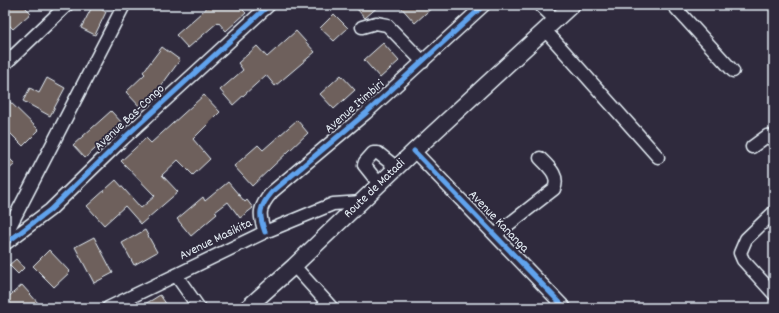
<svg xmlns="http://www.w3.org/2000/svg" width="779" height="313" viewBox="0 0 779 313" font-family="Dekko,sans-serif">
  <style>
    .building { fill: #6e615c; stroke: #e8f1f8 }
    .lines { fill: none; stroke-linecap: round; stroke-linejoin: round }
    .minor-casing { stroke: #e8f1f8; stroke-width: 15 }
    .major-casing { stroke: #e8f1f8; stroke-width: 18 }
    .minor { stroke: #2f2a3d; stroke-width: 12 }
    .major { stroke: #2f2a3d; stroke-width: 15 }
    .cycleway-casing { stroke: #2f2a3d; stroke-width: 8 }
    .cycleway { stroke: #60a3ed; stroke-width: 5 }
    .labels { text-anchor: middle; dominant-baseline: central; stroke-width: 3.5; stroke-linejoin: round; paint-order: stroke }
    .street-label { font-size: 13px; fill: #e8f1f8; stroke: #2f2a3d }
  </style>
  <rect width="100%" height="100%" fill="#2f2a3d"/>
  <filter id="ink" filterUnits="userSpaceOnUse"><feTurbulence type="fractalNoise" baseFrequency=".025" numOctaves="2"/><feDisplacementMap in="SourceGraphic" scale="8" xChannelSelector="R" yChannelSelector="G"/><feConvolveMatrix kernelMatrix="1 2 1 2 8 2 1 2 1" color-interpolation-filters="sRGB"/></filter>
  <g filter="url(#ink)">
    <path class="building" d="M5 5H23L31 13 13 29 5 21Z
      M93 5 106 12 95 35 81 28Z
      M210 5H248L243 10 246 13 226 31 218 22 188 48 176 35Z
      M361 5H380L365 18 357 9Z
      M399 5H435L415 23Z
      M334 14 348 28 334 41 320 28Z
      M296 31 315 52 275 86 266 75 233 105 220 90 243 70 238 63 257 46 267 57Z
      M383 43 399 61 380 78 364 60Z
      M162 47 180 60 156 93 157 95 142 109 126 92 145 74 143 72Z
      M341 75 355 90 334 109 320 94Z
      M47 78 65 88 50 116 23 101 30 88 39 93Z
      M204 95 220 112 193 139 210 159 193 175 178 160 162 175 178 192 141 224 125 206 104 225 87 206 116 180 141 208 155 196 121 161 146 138 151 143Z
      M5 97 39 130 23 146 5 128Z
      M111 111 123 124 85 158 73 145Z
      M297 120 308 133 252 186 234 166 258 145 263 150Z
      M5 154 15 164 5 173Z
      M228 182 245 202 247 200 253 208 240 218 228 202 215 212 217 214 191 236 177 219 203 197 205 201Z
      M145 230 157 252 134 265 122 243Z
      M94 237 113 273 94 283 75 247Z
      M49 250 70 272 54 287 33 266Z
      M16 259 24 268 18 274 9 265Z
      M22 285 39 304 34 308H5V300Z
      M160 295 169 308H137L152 300Z"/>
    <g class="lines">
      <defs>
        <path id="minor" d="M540 5 556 20
          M673 5 733 71
          M362 27 376 23 387 25 423 62
          M545 30 658 157
          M5 64 67 5
          M752 147 767 136 774 141
          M414 151 565 308
          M380 185 364 165 365 162 373 153H378L397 168
          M774 212 746 239 740 253 743 260 774 294
          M265 232C258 214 259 207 272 192L366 113 484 5
          M495 235 554 189C560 176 549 167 540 158
          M5 236 124 5
          M5 244 50 210 123 139 269 5
          M294 266 332 308
          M176 275 199 308
          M108 308 265 232 333 204 362 202"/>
        <path id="major" d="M247 308 294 266 414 151 572 5"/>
      </defs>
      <use href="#minor" class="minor-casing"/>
      <use href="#major" class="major-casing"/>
      <use href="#minor" class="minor"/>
      <use href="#major" class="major"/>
      <defs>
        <path id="cycleway" d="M414 151 565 308
          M265 232C258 214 259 207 272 192L366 113 484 5
          M5 244 50 210 123 139 269 5"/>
      </defs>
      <use href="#cycleway" class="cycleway-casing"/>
      <use href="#cycleway" class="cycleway"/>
    </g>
  </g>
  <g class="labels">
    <g class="street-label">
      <text transform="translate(355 107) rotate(-41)">Avenue Itimbiri</text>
      <text transform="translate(130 118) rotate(-43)">Avenue Bas-Congo</text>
      <text transform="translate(375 189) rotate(-44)">Route de Matadi</text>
      <text transform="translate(498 222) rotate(46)">Avenue Kananga</text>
      <text transform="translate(216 240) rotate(-26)">Avenue Masikita</text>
    </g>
  </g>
  <rect width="779" height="313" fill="none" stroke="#2f2a3d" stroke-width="20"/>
  <rect x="10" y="10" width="759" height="293" fill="none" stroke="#e8f1f8" stroke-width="1.5" filter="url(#ink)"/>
</svg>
